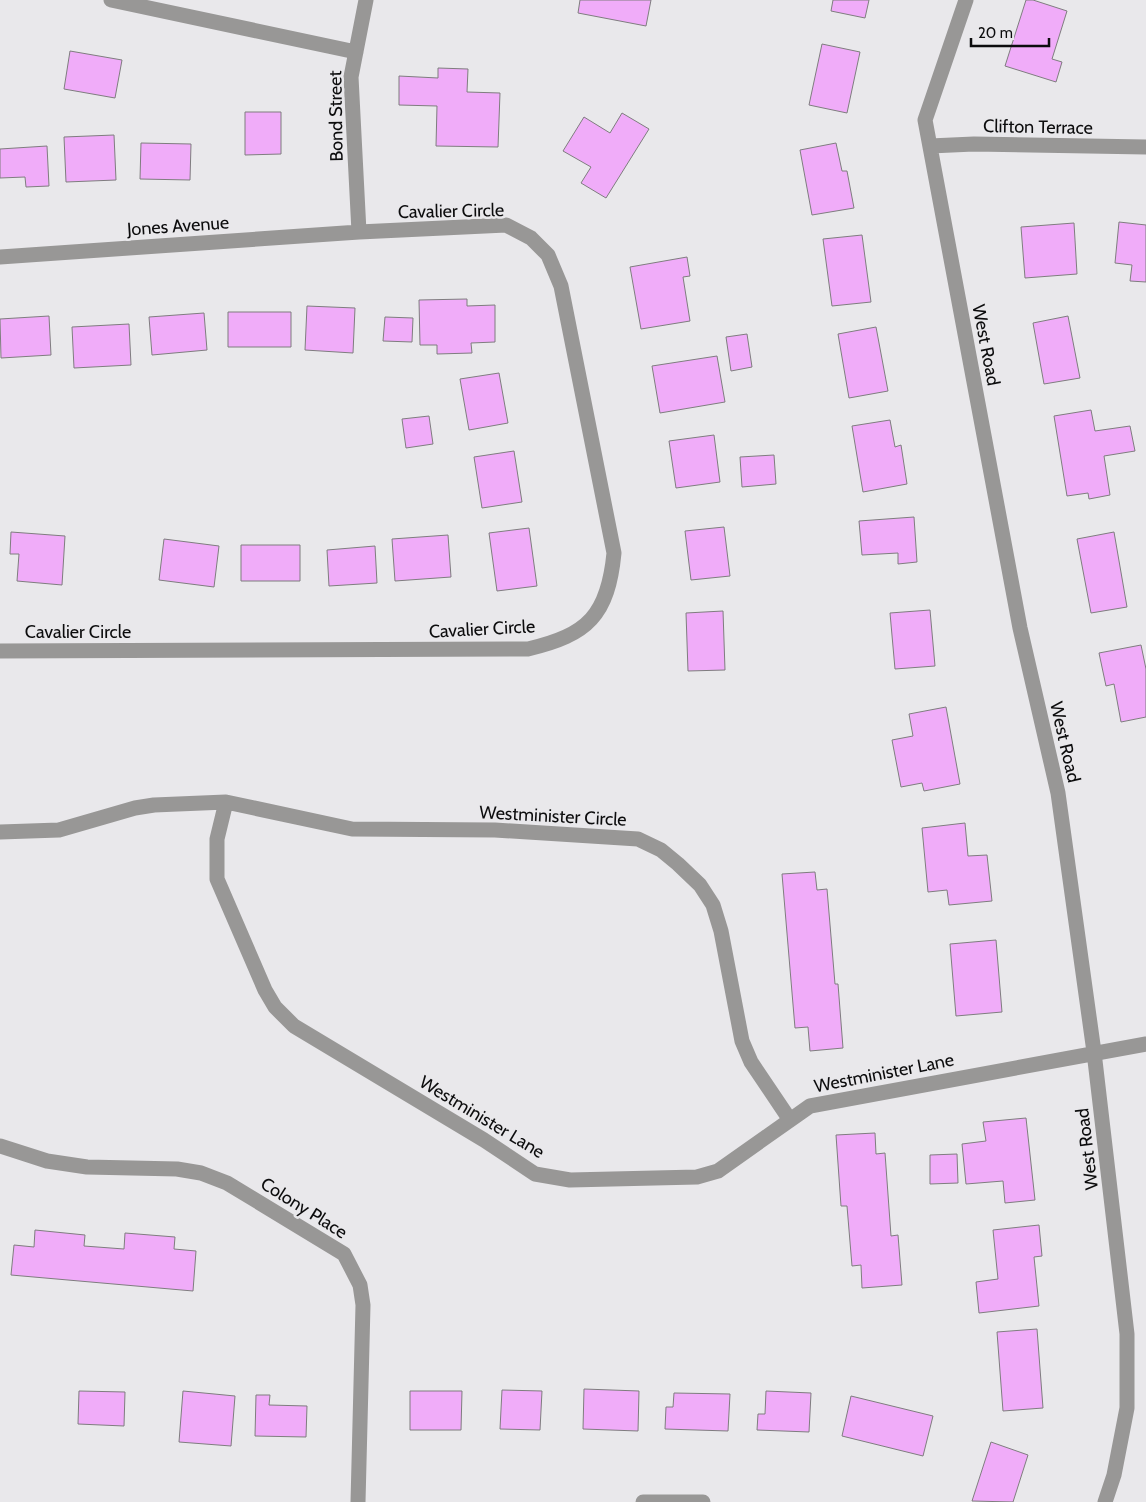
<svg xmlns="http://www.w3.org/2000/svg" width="1146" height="1502" viewBox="0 0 1146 1502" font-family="Cabin,sans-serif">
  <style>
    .building { fill: #f0acf9; stroke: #7f7d7f }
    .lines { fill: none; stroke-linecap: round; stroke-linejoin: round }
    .minor { stroke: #989796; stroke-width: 15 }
    .labels { text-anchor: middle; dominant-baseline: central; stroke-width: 5; stroke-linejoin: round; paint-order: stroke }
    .street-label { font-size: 18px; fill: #0c0c0d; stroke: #e9e8eb }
  </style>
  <rect width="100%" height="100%" fill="#e9e8eb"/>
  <path class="building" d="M580 0H651L646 26 578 13Z
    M833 0H869L865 18 831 11Z
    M1026 0H1033L1067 11 1052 59 1062 62 1056 82 1005 66Z
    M822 44 860 52 847 113 809 105Z
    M70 51 122 60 115 98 64 89Z
    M438 68 468 69 467 92 500 93 498 147 436 146 437 106 399 105V76L438 78Z
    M245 112H281V154L245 155Z
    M622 113 649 129 606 198 581 183 591 167 563 151 584 117 610 133Z
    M114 135 116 180 66 182 64 137Z
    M141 143 191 144 190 180 140 179Z
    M836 143 842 171H847L854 208 812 215 800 150Z
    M47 146 49 186 26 187 25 177 0 178V149Z
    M1119 222 1146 225V282L1130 281 1132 265 1115 263Z
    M1074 223 1077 274 1025 278 1021 227Z
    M862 235 871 302 832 306 823 239Z
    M687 257 690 276 683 277 690 321 641 329 630 267Z
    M467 299V306L495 305V342L471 343 472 353 437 354V345H420L419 300Z
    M307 306 355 308 353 353 305 350Z
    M228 312H291V347H228Z
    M204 313 207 350 152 355 149 317Z
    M49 316 51 355 1 358 0 319Z
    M1068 316 1080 378 1044 384 1033 323Z
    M385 317 413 318 412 342 383 341Z
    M129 324 131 365 74 368 72 327Z
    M876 327 888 391 849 398 838 334Z
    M747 334 752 367 731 371 726 337Z
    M717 356 725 402 660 413 652 366Z
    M499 373 508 423 469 430 460 379Z
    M1091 410 1095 431 1130 426 1135 451 1104 456 1110 495 1089 499 1088 493 1067 496 1054 416Z
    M429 416 433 444 406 448 402 419Z
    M890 420 895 447 901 445 907 484 863 492 852 426Z
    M714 435 720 482 676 488 669 441Z
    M514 451 522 502 482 508 474 457Z
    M774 455 776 484 742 487 740 457Z
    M914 517 917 562 898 564V553L862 555 859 521Z
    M724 527 730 576 691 580 685 531Z
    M529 528 537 586 497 591 489 533Z
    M11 532 65 536 62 585 17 581 19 554H10Z
    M1114 532 1127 607 1091 613 1077 539Z
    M448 535 451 577 395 581 392 539Z
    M164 539 219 546 214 587 159 580Z
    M241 545H300V581H241Z
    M375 546 377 583 329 586 327 550Z
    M930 610 935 666 895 669 890 613Z
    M723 611 725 670 688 671 686 613Z
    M1141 645 1146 669V717L1121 722 1114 684 1106 686 1099 653Z
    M946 707 960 784 924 791 922 783 901 787 892 740 913 736 909 714Z
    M965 823 968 856 987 855 992 901 949 905 947 890 928 892 922 828Z
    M815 872 817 890 827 889 835 984H838L843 1048 810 1051 808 1027 795 1028 782 874Z
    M996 940 1002 1012 956 1016 950 944Z
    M1026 1118 1035 1200 1005 1203 1003 1181 966 1184 962 1144 986 1141 983 1122Z
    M875 1133 876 1154 885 1153 891 1236 898 1235 902 1285 862 1288 861 1265 852 1266 847 1206H841L836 1135Z
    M957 1154 958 1183 930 1184V1155Z
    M1039 1225 1042 1256 1034 1257 1039 1306 979 1313 976 1282 998 1279 993 1230Z
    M35 1230 85 1235 84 1246 124 1249 125 1233 175 1237 174 1249 196 1251 193 1291 11 1275 14 1245 34 1247Z
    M1037 1329 1043 1408 1003 1411 997 1332Z
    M584 1389 639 1391 638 1431 583 1429Z
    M502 1390 542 1391 540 1430 500 1429Z
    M79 1391 125 1392 124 1426 78 1424Z
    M183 1391 235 1396 231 1446 179 1442Z
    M410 1391H462L461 1430H410Z
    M766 1391 811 1393 809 1432 757 1430 758 1414H765Z
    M674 1393 730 1394 728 1431 665 1429 666 1407H673Z
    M256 1395H270L269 1405 307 1406 306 1437 255 1436Z
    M851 1396 933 1416 923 1456 842 1436Z
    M991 1442 1028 1455 1013 1502 972 1501Z"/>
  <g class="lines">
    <path class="minor" d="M111 0 356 52
      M966 0 925 120 1020 628 1058 793 1094 1052 1127 1334V1408L1114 1475 1105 1502
      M930 146 974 144 1146 147
      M359 232 351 77 366 0
      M0 257 359 232 506 225 531 238 548 255 561 286 614 553C608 615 588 635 528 649L0 651
      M226 802 217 839V879L265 990 275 1007 294 1026 484 1140 535 1174 570 1180 697 1177 718 1171 810 1106 1146 1044
      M0 832 59 830 135 808 154 805 226 802 352 829 495 830 638 839 661 850 678 864 700 885 713 905 721 931 742 1041 751 1062 790 1120
      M0 1146 47 1161 87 1167 177 1169 201 1173 227 1183 344 1254 360 1285 363 1305 358 1502
      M643 1502H703"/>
  </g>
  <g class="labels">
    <g class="street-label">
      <text transform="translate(336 116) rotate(-91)">Bond Street</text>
      <text transform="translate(1038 127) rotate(1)">Clifton Terrace</text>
      <text transform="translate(451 211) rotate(-1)">Cavalier Circle</text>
      <text transform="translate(178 226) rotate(-4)">Jones Avenue</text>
      <text transform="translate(986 345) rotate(79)">West Road</text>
      <text transform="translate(482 629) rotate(-3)">Cavalier Circle</text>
      <text x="78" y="632">Cavalier Circle</text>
      <text transform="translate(1065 742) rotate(77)">West Road</text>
      <text transform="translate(553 816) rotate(3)">Westminister Circle</text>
      <text transform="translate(884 1073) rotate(-11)">Westminister Lane</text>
      <text transform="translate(482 1117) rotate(31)">Westminister Lane</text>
      <text transform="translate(1087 1149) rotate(-97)">West Road</text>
      <text transform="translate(304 1208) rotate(32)">Colony Place</text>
    </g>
  </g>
  <path d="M971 38v8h78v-8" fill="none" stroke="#0c0c0d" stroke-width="2.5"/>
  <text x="978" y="38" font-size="15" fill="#0c0c0d" stroke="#e9e8eb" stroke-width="4" paint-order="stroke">20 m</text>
</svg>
